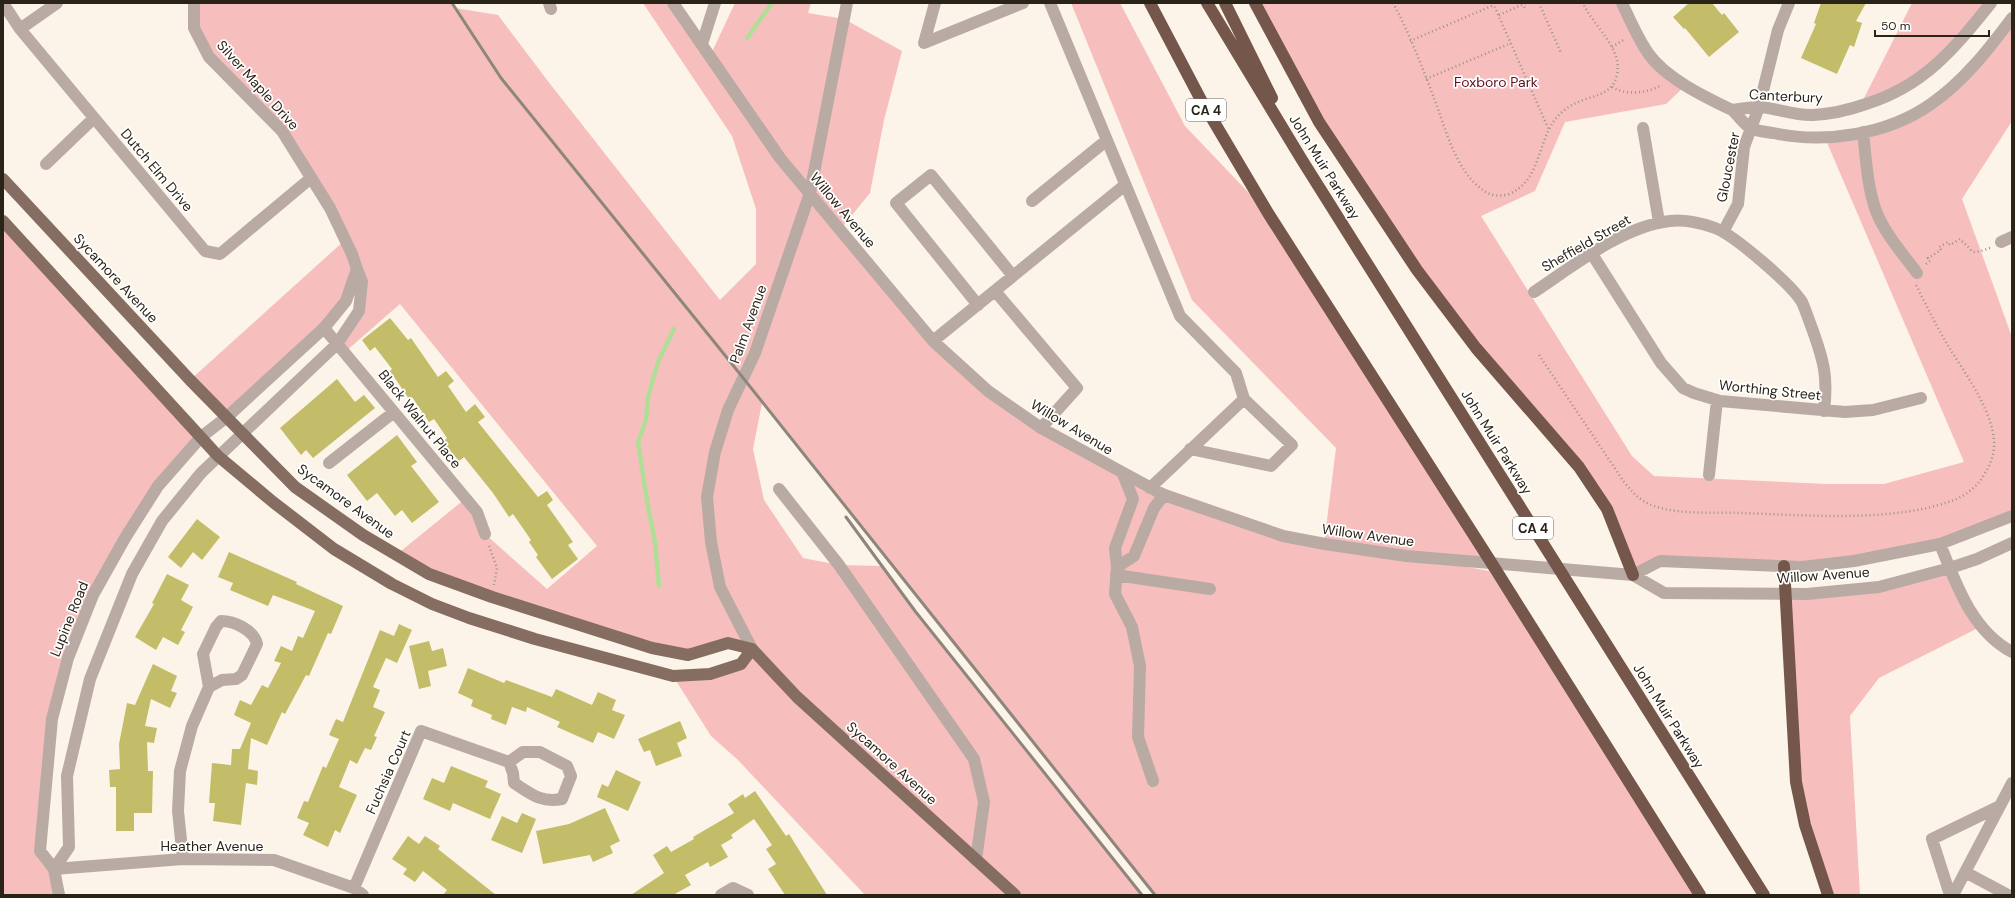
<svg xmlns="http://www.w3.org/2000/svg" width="2015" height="898" viewBox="0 0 2015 898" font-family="'DM Sans',sans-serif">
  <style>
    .green { fill: #f7bebe }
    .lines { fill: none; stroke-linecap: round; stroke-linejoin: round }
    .stream { stroke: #b1de97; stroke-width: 4.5 }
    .building { fill: #c3bd69 }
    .path { stroke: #9b9387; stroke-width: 2.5; stroke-dasharray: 1 3; stroke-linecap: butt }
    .minor { stroke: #b9aba4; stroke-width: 12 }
    .major { stroke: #866d61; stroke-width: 12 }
    .highway { stroke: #74574a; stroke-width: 12 }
    .rail { stroke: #8e867b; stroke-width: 3 }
    .labels { text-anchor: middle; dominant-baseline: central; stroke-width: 3.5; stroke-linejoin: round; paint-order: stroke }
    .shield { fill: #fff; stroke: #6a655d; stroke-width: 1 }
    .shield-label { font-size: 13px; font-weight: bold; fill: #2a2318 }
    .park-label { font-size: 14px; fill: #5d0f1c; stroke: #fff }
    .street-label { font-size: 14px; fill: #2a2318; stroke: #fff }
  </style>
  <rect width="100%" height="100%" fill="#fcf4e8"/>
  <path class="green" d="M194 3H452L455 8 498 15 547 80 720 300 756 264V209L732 136 643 3H673L710 56 735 3H811L808 13 844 19 902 51 884 120 870 193 840 230 933 341 988 391 1123 474 1324 544 1336 448 1192 300 1071 3H1120L1185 126 1268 213 1489 559 1410 556 1489 571 1701 895H1155L762 403 753 449 764 500 803 558 839 565 881 566 915 611 1142 895H865L738 760 711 736 673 676 741 664 752 650 728 643 688 655 524 608 396 555 465 499 485 534 547 589 597 546 400 304 345 352 337 344 359 311 362 282 346 301 227 417 190 380 345 240 282 131 209 57 194 28Z
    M1255 3H1622L1636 34 1686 85 1666 104 1565 122 1535 191 1481 216 1632 456 1654 476 1827 484H1884L1964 462 1825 138 1846 136 1929 105 2012 18V121L1962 199 2012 337V516L1940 544 1854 561H1660L1633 575 1607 509 1476 348 1319 122Z
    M1912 3H1991L1941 62 1860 106Z
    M3 221 201 437 158 486 93 595 52 719 40 851 59 895H3Z
    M1950 568 1982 626 1879 678 1850 716 1860 895H1828L1805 825 1785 594H1807Z"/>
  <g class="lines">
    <path class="stream" d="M747 38 772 3
      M659 586 655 542 647 501 638 442 646 420 648 397 658 362 674 329"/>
  </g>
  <path class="building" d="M1689 3H1712L1722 15 1724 13 1739 32 1709 57 1685 28 1684 29 1673 17Z
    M1821 3H1866L1856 21 1862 23 1854 47 1850 45 1837 74 1801 58 1816 24 1814 23Z
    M390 318 408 340 411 338 438 377 446 371 454 381 448 386 466 412 475 404 485 417 478 422 538 497 547 491 553 500 547 505 573 542 568 545 578 559 552 579 536 557 538 555 529 542 531 540 513 514 509 517 493 493 464 457 459 461 443 442 447 438 434 419 429 422 412 397 409 399 390 371 392 369 375 347 370 351 362 340Z
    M337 379 355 402 364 395 375 408 313 458 306 450 301 455 280 428Z
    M397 435 417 462 411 466 439 502 412 523 402 510 395 516 377 493 367 501 347 475Z
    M197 519 220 537 202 560 193 552 181 568 168 557Z
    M229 552 297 582 296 584 343 606 331 634 328 633 309 676 306 675 285 714 282 712 267 745 251 738 248 769 258 771 257 785 246 783 241 825 213 821 215 803H209L212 763 231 765 232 749H240L251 723 234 715 240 700 251 705 262 685 268 688 281 663 274 661 281 646 292 651 298 636 303 638 315 611 273 595 268 606 230 590 233 583 218 577Z
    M167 574 189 585 181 600 193 607 181 630 185 632 178 645 163 637 156 650 135 637 154 604 152 603Z
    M399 624 412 630 397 663 386 658 373 687 380 690 373 707 385 712 374 736 377 737 371 750 365 748 357 764 350 760 339 787 357 795 340 833 335 830 328 847 303 835 309 823 297 818 304 801 308 802 323 766 326 768 339 739 329 735 336 719 343 722 380 630 394 636Z
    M429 641 432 651 443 648 447 666 428 671 431 686 419 689 409 646Z
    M153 664 177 676 171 691 177 693 170 708 151 699 145 726 157 728 154 743 147 742 148 771H153L152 813H134V831H116V787H110L109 770 120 769 119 744 127 703 135 705Z
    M468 668 504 683 506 680 552 697 556 689 592 705 598 692 616 700 612 710 625 715 614 739 598 732 593 743 557 727 560 722 527 707 526 712 512 707 506 725 491 719 492 715 471 706 473 700 458 693Z
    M680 721 687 738 677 743 682 756 656 766 650 750 644 752 638 739Z
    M451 766 488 781 485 787 501 794 490 819 453 803 450 811 423 799 432 778 444 783Z
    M616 770 641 782 628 811 597 797 602 784 608 787Z
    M755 791 786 836 789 834 827 895H785L768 869 776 864 766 849 772 845 754 819 731 835 733 838 721 845 728 857 710 867 708 862 685 875 691 885 673 895H631L664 873 653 855 667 846 671 852 694 839 693 837 734 813 728 804 743 794 745 798Z
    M605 808 620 841 610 846 613 853 593 862 590 855 543 864 536 831 569 824Z
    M522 813 536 819 522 853 491 840 502 816 517 823Z
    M408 836 419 844 425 836 440 846 438 849 496 895H443L447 890 423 871 415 882 403 874 407 869 392 859Z"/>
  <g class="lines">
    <path class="path" d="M1393 3C1408 30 1423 69 1434 98 1445 127 1456 172 1483 190 1490 196 1500 197 1509 194 1540 181 1537 145 1554 121 1559 114 1566 108 1574 104 1590 95 1612 97 1617 75 1623 48 1593 26 1583 3
      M1493 3 1549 130
      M1523 3 1525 9
      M1539 3 1561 53
      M1499 15 1526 3
      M1410 41 1494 5
      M1612 47 1625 39
      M1426 79 1511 43
      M1612 87C1627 96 1647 93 1662 85
      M1926 264 1930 261 1928 258 1941 250 1939 247 1948 242 1950 245 1960 239 1973 252 1981 251 1990 248
      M1539 355 1624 482C1633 493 1640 501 1654 506 1681 515 1713 512 1741 513 1805 515 1894 523 1954 500 1968 494 1978 486 1985 473 1991 464 1995 452 1994 441 1992 409 1964 372 1947 344 1936 325 1926 305 1916 285
      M489 546 497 568 494 585"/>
    <path class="minor" d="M3 3 20 29 205 251 220 254 311 178
      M194 3V28L209 57 282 131 330 208 352 254 357 269
      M549 3 551 9
      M673 3 780 158 933 341 988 391 1041 428 1164 495 1283 536 1325 544 1406 556 1633 575 1664 593 1807 594 1879 587 1950 568 1977 559 2012 543
      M935 3 924 43 1023 3
      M1050 3 1180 316 1236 373 1244 399
      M1622 3C1630 20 1637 37 1648 53 1665 78 1705 97 1732 110
      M1991 3C1954 49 1924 86 1866 104 1849 110 1831 114 1813 115 1794 116 1777 108 1759 107 1750 107 1741 109 1732 110 1738 115 1745 126 1752 129 1758 131 1766 132 1773 133 1824 144 1887 135 1931 104 1964 81 1988 50 2012 18
      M20 29 57 3
      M702 44 715 3
      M1643 128 1659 222
      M1863 132C1866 158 1867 186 1876 211 1885 234 1903 254 1917 273
      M46 164 94 118
      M1032 201 1107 140
      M1723 232 1738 204 1744 147 1759 107 1778 30 1789 3
      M2001 242 2012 237
      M1592 254 1661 363 1683 388 1694 393 1720 401 1845 412 1873 410 1921 398
      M995 291 1077 388 1041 428
      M1534 292C1573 266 1623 226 1670 221 1683 219 1702 223 1715 228 1734 235 1791 284 1802 302 1806 311 1809 321 1813 331 1824 362 1828 377 1824 411
      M978 305 896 203 931 175 1013 276
      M324 328 477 512 485 534
      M933 341 1125 185
      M329 463 394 412
      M1123 474 1133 499 1115 548 1117 567 1115 594 1132 627 1140 666 1138 737 1153 781
      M1709 475 1717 400
      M1150 488 1244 399 1292 445 1271 466 1190 449
      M779 489 839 565 974 759 984 802 976 860
      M1940 544C1956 584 1972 631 2012 652
      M1117 567 1134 556 1154 508 1164 495
      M1116 575 1210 589
      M1633 575 1660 561 1802 567 1854 561 1940 544 2012 516
      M752 649 720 587 711 542 707 497 715 452 728 410 755 353 810 193 847 3
      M523 752H540L567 766 571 776 562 799C541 803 531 794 514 783L513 773 509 762Z
      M183 859 178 811 180 771 192 726 209 687 203 654 216 627 221 621C234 621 254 630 257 644L242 675 236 679 222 680 209 687
      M54 869 69 847 67 776 90 679 132 574 162 521 201 473 337 344 359 311 362 282 357 269 346 301 324 328 227 417 201 437 158 486 125 538 93 595 68 658 52 719 40 851 54 869 59 895
      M54 869 183 859 274 860 354 888 363 895
      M1965 872 2008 895
      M354 888 421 731 509 762
      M721 895 733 888 748 895
      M1950 895 1932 839 2000 806
      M1953 895 2012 783"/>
    <path class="major" d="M3 179 190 380 295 487 363 535 429 574 492 597 652 648 688 655 728 643 752 649 797 697 1015 895
      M3 221 218 456 273 502 334 549 392 584 432 604 469 618 535 639 673 676 710 674 741 664 752 649"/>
    <path class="highway" d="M1150 3 1201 100 1268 213 1489 559 1700 895
      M1207 3 1302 160 1764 895
      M1225 3 1272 98
      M1255 3 1319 122 1417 270 1476 348 1579 467 1607 509 1633 575
      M1784 566 1796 782 1805 825 1828 895"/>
    <path class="rail" d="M452 3 501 78 728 359 1155 895
      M846 517 915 611 1142 895"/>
  </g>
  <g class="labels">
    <g class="shield">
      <rect x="1186" y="99" width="40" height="22" rx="3"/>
      <rect x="1513" y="517" width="40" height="22" rx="3"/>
    </g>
    <g class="shield-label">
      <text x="1206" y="110">CA 4</text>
      <text x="1533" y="528">CA 4</text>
    </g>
    <g class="park-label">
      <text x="1496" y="82">Foxboro Park</text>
    </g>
    <g class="street-label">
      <text transform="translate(258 85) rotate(48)">Silver Maple Drive</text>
      <text transform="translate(1786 96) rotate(3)">Canterbury</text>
      <text transform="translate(1325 167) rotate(58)">John Muir Parkway</text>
      <text transform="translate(1728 167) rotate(-79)">Gloucester</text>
      <text transform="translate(157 170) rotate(50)">Dutch Elm Drive</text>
      <text transform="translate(843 210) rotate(50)">Willow Avenue</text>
      <text transform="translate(1586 243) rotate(-30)">Sheffield Street</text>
      <text transform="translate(116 278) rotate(47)">Sycamore Avenue</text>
      <text transform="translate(748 324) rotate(-70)">Palm Avenue</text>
      <text transform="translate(1770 390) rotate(6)">Worthing Street</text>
      <text transform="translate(420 419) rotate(51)">Black Walnut Place</text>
      <text transform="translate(1072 427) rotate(31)">Willow Avenue</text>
      <text transform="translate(1497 442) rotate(58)">John Muir Parkway</text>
      <text transform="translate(346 501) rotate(36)">Sycamore Avenue</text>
      <text transform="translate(1368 535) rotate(8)">Willow Avenue</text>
      <text transform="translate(1823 575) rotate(-4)">Willow Avenue</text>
      <text transform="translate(69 619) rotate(-68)">Lupine Road</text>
      <text transform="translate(1669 716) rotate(58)">John Muir Parkway</text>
      <text transform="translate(892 763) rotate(42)">Sycamore Avenue</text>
      <text transform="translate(388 772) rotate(-66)">Fuchsia Court</text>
      <text x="212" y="846">Heather Avenue</text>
    </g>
  </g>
  <rect width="2015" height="898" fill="none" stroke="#2a2318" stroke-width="8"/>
  <path d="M1875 30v6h114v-6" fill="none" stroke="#2a2318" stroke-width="2"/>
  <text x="1881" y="30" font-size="12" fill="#2a2318" stroke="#ffffff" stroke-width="3" paint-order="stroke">50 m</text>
</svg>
